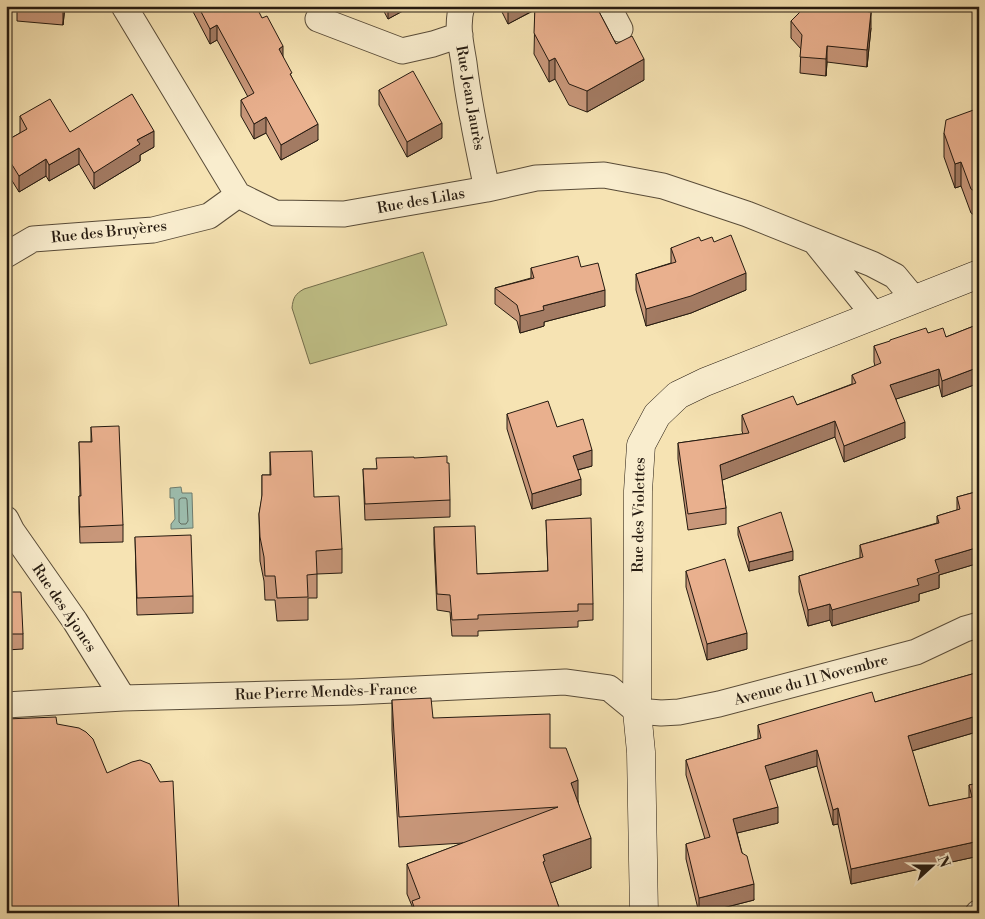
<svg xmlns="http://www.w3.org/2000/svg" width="985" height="919" viewBox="0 0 985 919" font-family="'Libre Bodoni',serif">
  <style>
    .green { fill: #c1c289; stroke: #736e4c }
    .water { fill: #9dbeaf; stroke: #6d7c6f }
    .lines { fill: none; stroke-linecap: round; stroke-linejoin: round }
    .shore { stroke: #616c60; stroke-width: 1 }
    .street-casing { stroke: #594c39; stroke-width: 27 }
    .secondary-casing { stroke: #251a10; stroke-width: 29 }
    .street { stroke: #f9edce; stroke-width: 25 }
    .secondary { stroke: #f9edce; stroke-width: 28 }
    .wall { fill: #c8977a; stroke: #251a10 }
    .shaded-wall { fill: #a37b63; stroke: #251a10 }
    .building { fill: #e9b08e; stroke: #251a10 }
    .labels { text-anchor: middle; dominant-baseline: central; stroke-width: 4; stroke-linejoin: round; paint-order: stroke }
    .street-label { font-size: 15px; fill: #251a10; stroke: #f9edce }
  </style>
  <rect width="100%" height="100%" fill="#f6e3b3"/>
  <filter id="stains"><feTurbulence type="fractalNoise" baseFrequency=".004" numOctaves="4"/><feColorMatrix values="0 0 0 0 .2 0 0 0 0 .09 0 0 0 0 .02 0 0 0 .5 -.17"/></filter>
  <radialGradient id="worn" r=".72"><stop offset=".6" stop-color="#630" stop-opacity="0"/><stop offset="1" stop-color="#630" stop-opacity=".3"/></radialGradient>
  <path class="green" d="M423 252 447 325 310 364 292 308C293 298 295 294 304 289Z"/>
  <path class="water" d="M181 487 182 493H192L193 528 171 529V524L175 519 174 498H170V488Z"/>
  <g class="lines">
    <path class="shore" d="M182 498H186L187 500 188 521 186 524H181L179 522V500Z"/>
    <defs>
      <path id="street" d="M124 6 238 195 275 213 344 214 487 189 536 178 604 175 663 186 747 214 872 264 895 276 914 299
        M462 6C456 25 461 44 464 63 469 106 478 147 487 189
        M608 6 620 29
        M318 19 402 51 433 44 460 35
        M816 243 874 315
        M6 255 33 239 153 230 209 216 238 195
        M6 519 12 531 75 621 123 698
        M6 705 123 698 352 692 565 682 609 688 637 711 661 713 679 712 719 704 916 652 965 629 979 625
        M978 913H979"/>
      <path id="secondary" d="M644 913 641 752 637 711 638 491 641 445 657 415 678 395 705 382 979 274"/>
    </defs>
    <use href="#street" class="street-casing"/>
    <use href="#secondary" class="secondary-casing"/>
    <use href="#street" class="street"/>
    <use href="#secondary" class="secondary"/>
  </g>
  <path class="wall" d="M17 6H65L63 25 17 21Z
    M190 6H245L283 57 318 140 281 160 266 133 254 139 241 116V100L248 97 217 40 210 44Z
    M381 6H412L388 19Z
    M499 6H596L616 44 644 80 587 112 569 105 555 79 549 82 534 54 535 10 508 24Z
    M843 6V8L871 28 867 67 827 62 826 76 800 73 801 49 791 38V21Z
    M979 6V38L977 36V15Z
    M379 90 442 138 407 157 379 105Z
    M979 108V218L971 213 961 186 955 188 944 157V133Z
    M20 116 70 132 154 147 140 155V161L94 189 79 164 49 181 46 176 19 192 6 171V141L20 133Z
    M714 242 746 290 691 313 646 326 636 290V274L671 263V248Z
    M581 267 605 306 544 322V326L520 333 517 321 495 304V288L531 278V268Z
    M979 324V383L942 397 939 385 896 399 905 438 844 462 835 437 722 480 726 508V524L688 530 678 459V443L743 434 742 431V415L797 405 852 384V375L875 366 874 362V346L928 333 946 337Z
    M507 414 557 427 592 466 578 470 581 495 532 509 507 429Z
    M91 427 123 525V542L80 543 79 512V496H80L79 442H91Z
    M270 452 314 497 342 549V573L317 574V598H308V620L277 621 275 600H265L264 581 260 561 259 514 262 498V475H270Z
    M414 458 450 500V517L365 520 363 469H376Z
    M979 491V563L939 575V588L919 594V601L832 626 830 620 808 626 799 592V576L860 558V545L937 523V516L957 510V497Z
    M546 520 593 604V620L578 621V627L478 631V636H452L450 612 437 610 434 544V527L477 574 548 571Z
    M738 527 793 560 749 571 738 535Z
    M135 537 193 596V613L137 615Z
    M686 571 747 649 707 660 686 587Z
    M6 592 23 634V649L6 650Z
    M979 672V754L973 733 912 751 929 806 969 798V785L979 783V856L851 884 838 824 833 825 817 766 769 780 778 823 737 833 754 900 703 913H699L686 859V844L705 839 686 775V760L758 739V725L875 702Z
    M392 700 433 718 550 748 578 801 591 868 550 883 561 913H412V906L407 894V864L463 843 399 847 392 730Z"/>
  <path class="shaded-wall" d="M64 6H65L63 25V9Z
    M388 6H412L388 19Z
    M508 6H536V9L508 24Z
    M871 12V28L867 67V50Z
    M217 25V40L210 44V29Z
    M283 46V62L279 49Z
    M827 46V62L826 76V59Z
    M555 58V79L549 82V61Z
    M644 59V80L587 112V91Z
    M266 117V133L254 139V124Z
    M442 123V138L407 157V142Z
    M318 124V140L281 160V145Z
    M154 131V147L140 155V161L94 189V173L137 140Z
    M79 148V164L49 181V165Z
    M46 159V176L19 192V176Z
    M961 162V186L955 188V164Z
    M746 273V290L691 313 646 326V309Z
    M605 290V306L544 322V326L520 333V316L543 306Z
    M979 367V383L942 397V381Z
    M939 369V385L890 401V385Z
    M835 421V437L720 481V465Z
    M905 422V438L844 462V446Z
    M592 450V466L573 471V456Z
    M581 479V495L532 509V494Z
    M979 547V563L939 575V588L919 594V601L832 626V610L917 579 935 560Z
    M793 551V560L749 571V562Z
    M830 604V620L808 626V610Z
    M747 633V649L707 660V644Z
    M973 717V733L908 752V736Z
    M817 750V766L765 781V766Z
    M578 780V810L571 783Z
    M778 807V823L733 834V819Z
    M838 808V824L833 825V810Z
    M591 838V868L545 885 543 862V855Z
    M979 841V856L851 884V869Z
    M754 884V900L703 913H699V898Z"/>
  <path class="building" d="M33 6H64L63 9Z
    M198 6H245L247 9 253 6H256L262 18 267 16 283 46 279 49 292 73 290 74 318 124 281 145 266 117 254 124 241 100 254 93 217 25 210 29Z
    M535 6H596L616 44 632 36 644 59 587 91 569 84 555 58 549 61 534 33Z
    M806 6H842L841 8 871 12 867 50 827 46 826 59 800 57 802 35 791 21Z
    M978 6H979V17L977 15Z
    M413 71 442 123 407 142 379 90Z
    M132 94 154 131 137 140 140 144 94 173 79 148 49 165 46 159 19 176 6 155V141L27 129 20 116 50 99 70 132Z
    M979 108V194L971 189 961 162 955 164 944 133 946 120Z
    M731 235 746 273 691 296 646 309 636 274 676 262 671 248 699 237 701 241 712 237 714 242Z
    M578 256 581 267 598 263 605 290 543 306 544 310 520 316 517 305 495 288 534 278 531 268Z
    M979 324V367L942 381 939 369 890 385 905 422 844 446 835 421 720 465 726 508 688 514 678 443 749 433 742 415 793 396 797 405 856 383 852 375 881 363 874 346 890 341V340L926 328 928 333 943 328 946 337Z
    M548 401 557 427 583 419 592 450 573 456 581 479 532 494 507 414Z
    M119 426 123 525 80 527 79 496H81L79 442H92L91 427Z
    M312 451 314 497 339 496 342 549 316 551 317 574 307 575 308 597 277 598 275 576H265L264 557 260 537 259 514 262 495V475H271L270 452Z
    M447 456V463H449L450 500 365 504 363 469H377L376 458 414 457V458Z
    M979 491V547L935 560 939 572 917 579 919 585 832 610 830 604 808 610 799 576 863 557 860 545 939 523 937 516 960 509 957 497Z
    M781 512 793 551 749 562 738 527Z
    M591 518 593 604H578V611L478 615V619L452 620 450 595 437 594 434 527 475 526 477 574 548 571 546 520Z
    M191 535 193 596 137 598 135 537Z
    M725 559 747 633 707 644 686 571Z
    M6 592H21L23 634H6Z
    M979 672V738L973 717 908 736 929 806 972 797 969 785 979 783V841L851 869 838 808 833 810 817 750 765 766 778 807 733 819 742 853 747 856 754 884 699 898 686 844 710 837 686 760 761 738 758 725 872 692 875 702Z
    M431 698 433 718 550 714V748H566L578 780 571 783 591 838 543 855 545 861 543 862 561 913H416L412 901 420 898 407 864 558 807 399 817 392 700Z
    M56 717 57 724 79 728 86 732 93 739 107 773 132 762 140 760 150 764 160 782 173 781 179 913H6V719Z"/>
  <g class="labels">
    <g class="street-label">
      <text transform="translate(470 98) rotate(80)">Rue Jean Jaurès</text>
      <text transform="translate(421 201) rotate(-10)">Rue des Lilas</text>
      <text transform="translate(109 232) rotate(-6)">Rue des Bruyères</text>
      <text transform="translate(639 515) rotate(-89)">Rue des Violettes</text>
      <text transform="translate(64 608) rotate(56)">Rue des Ajoncs</text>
      <text transform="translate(811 680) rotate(-15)">Avenue du 11 Novembre</text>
      <text transform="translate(326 692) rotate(-2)">Rue Pierre Mendès-France</text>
    </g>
  </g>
  <rect width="985" height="919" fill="none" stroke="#f6e3b3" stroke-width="25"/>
  <rect x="8" y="8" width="970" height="904" fill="none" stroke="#251a10" stroke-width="2.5"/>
  <rect x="12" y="12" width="960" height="894" fill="none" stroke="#251a10"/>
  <g transform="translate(932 866) rotate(69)" stroke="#f9edce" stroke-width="4" paint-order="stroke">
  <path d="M0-4L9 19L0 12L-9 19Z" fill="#251a10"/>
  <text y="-8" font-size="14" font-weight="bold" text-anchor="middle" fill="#251a10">N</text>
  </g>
  <rect width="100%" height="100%" filter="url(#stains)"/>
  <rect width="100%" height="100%" fill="url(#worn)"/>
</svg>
